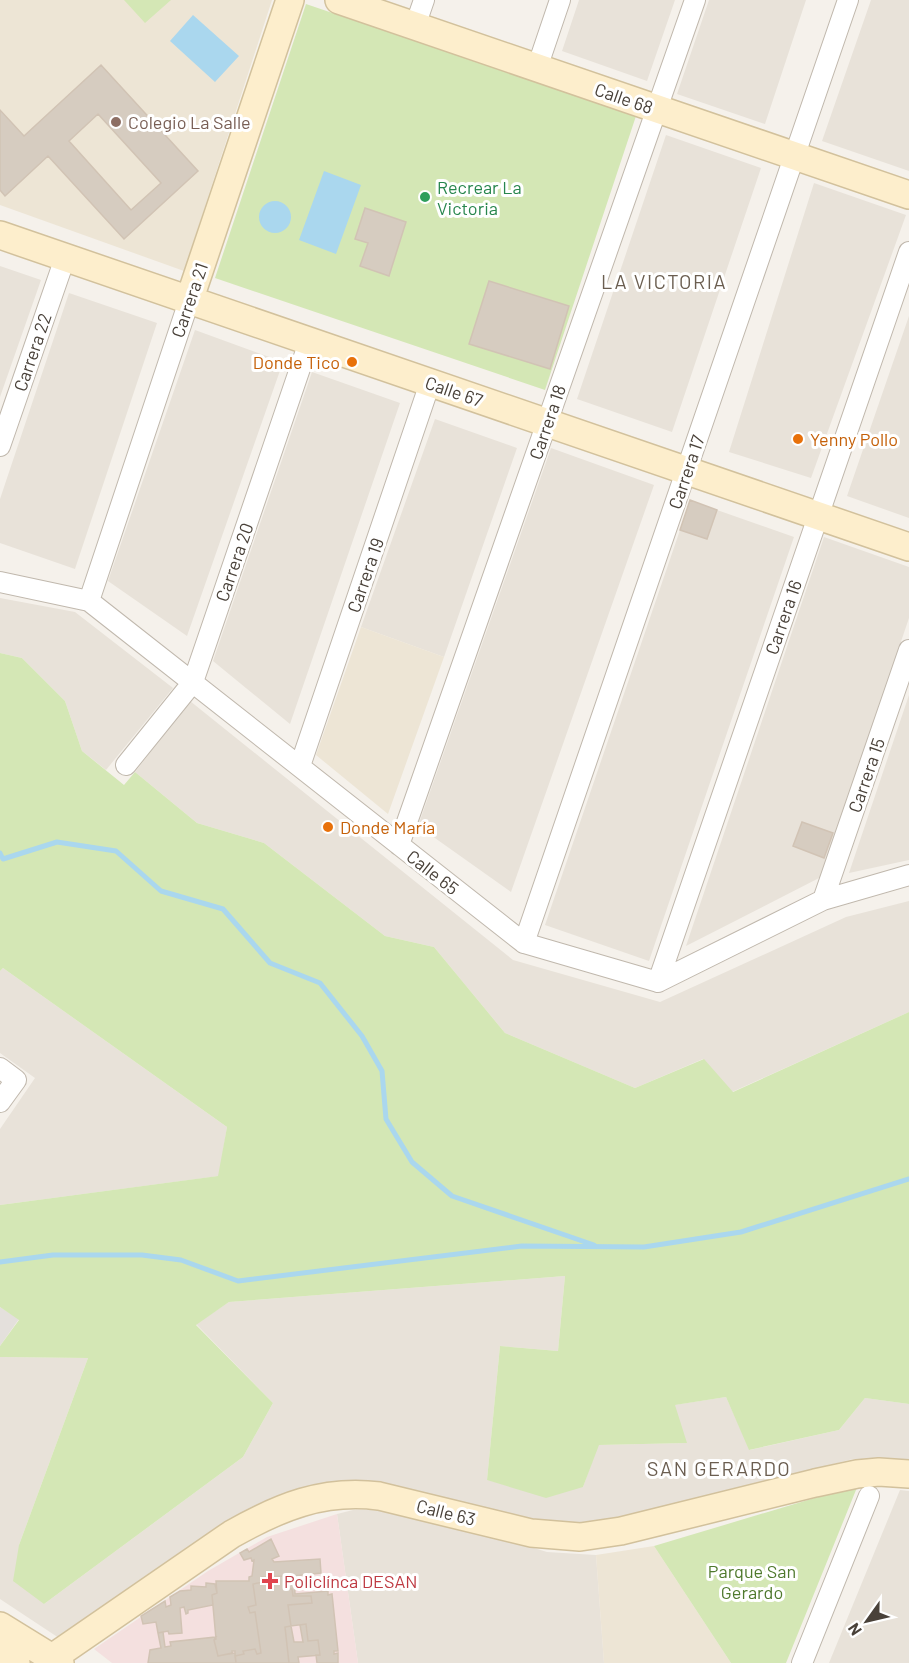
<svg xmlns="http://www.w3.org/2000/svg" width="909" height="1663" viewBox="0 0 909 1663" font-family="Barlow,sans-serif">
  <style>
    .residential { fill: #e8e2d9 }
    .industrial { fill: #e4e0dc }
    .education { fill: #ede5d5 }
    .medical { fill: #f4e0df }
    .green { fill: #d4e7b5 }
    .water { fill: #aad7ee }
    .lines { fill: none; stroke-linecap: round; stroke-linejoin: round }
    .stream { stroke: #aad7ee; stroke-width: 5 }
    .building { fill: #d6ccc0; stroke: #d1c3b4; stroke-width: 1.5; fill-rule: evenodd }
    .street-casing { stroke: #c0b8ad; stroke-width: 22 }
    .secondary-casing { stroke: #d2c19c; stroke-width: 30 }
    .street { stroke: #fff; stroke-width: 20 }
    .secondary { stroke: #fdeecc; stroke-width: 27 }
    .education-dot { fill: #8d6e63; stroke: #fff; stroke-width: 2 }
    .leisure-dot { fill: #2e9e5b; stroke: #fff; stroke-width: 2 }
    .food-dot { fill: #e8710a; stroke: #fff; stroke-width: 2 }
    .health-dot { fill: #e0444e; stroke: #fff; stroke-width: 2 }
    .labels { text-anchor: middle; dominant-baseline: central; stroke-width: 6; stroke-linejoin: round; paint-order: stroke }
    .street-label { font-size: 18px; fill: #494139; stroke: #fff }
    .education-label { font-size: 18px; fill: #785e54; stroke: #fff; text-anchor: start }
    .leisure-label { font-size: 18px; fill: #27864d; stroke: #fff; text-anchor: start }
    .food-label { font-size: 18px; fill: #c56008; stroke: #fff; text-anchor: start }
    .park-label { font-size: 18px; fill: #4f792d; stroke: #fff }
    .health-label { font-size: 18px; fill: #be3a42; stroke: #fff; text-anchor: start }
    .neighbourhood-label { font-size: 20px; letter-spacing: 1.5px; fill: #6b5e50; stroke: #fff }
  </style>
  <rect width="100%" height="100%" fill="#f5f1eb"/>
  <path class="residential" d="M579 0H675L647 81 562 51Z
    M709 0H806L765 124 677 94Z
    M871 0H909V171L822 141Z
    M666 135 761 168 672 432 577 399Z
    M814 183 906 215 811 478 729 452Z
    M0 266 41 280 0 397Z
    M69 293 157 323 75 569 0 543V499Z
    M909 316V518L847 496Z
    M195 330 283 362 187 636 108 581Z
    M312 372 400 403 290 724 213 661Z
    M435 419 517 448 444 657 361 627Z
    M551 448 654 485 511 892 418 826Z
    M717 510 794 537 649 961 545 925 680 530 707 539Z
    M824 537 909 567V618L821 877 686 946Z
    M0 598 75 612 173 688 106 770 82 751 65 701 22 658 0 653Z
    M909 695V860L849 873Z
    M190 701 513 960 660 1002 846 917 909 901V1012L732 1092 703 1059 635 1088 505 1033 434 947 385 936 264 843 197 823 135 772Z
    M3 968 227 1127 219 1176 0 1205V1129L35 1078 0 1053V971Z
    M565 1276 558 1351 500 1346 487 1480 583 1487 598 1445 686 1443 674 1405 726 1397 750 1450 839 1430 865 1398 909 1404V1462L889 1459H853L634 1514 599 1522 564 1527 342 1486 59 1638 0 1599V1357L88 1358 19 1545 44 1604 243 1457 273 1403 196 1324 229 1302Z
    M900 1490 909 1491V1663H829Z
    M353 1510H370L396 1513 508 1540 547 1552 596 1555 604 1663H358L337 1514Z"/>
  <path class="industrial" d="M0 1307 19 1319 0 1346Z"/>
  <path class="education" d="M0 0H272L184 271 0 205Z
    M361 627 444 657 388 814 316 755Z
    M654 1546 731 1663H604L596 1555Z"/>
  <path class="medical" d="M337 1514 358 1663H112L94 1649 208 1571 267 1537Z"/>
  <path class="green" d="M124 0H171L145 23Z
    M306 4 636 116 545 390 215 278Z
    M0 653 22 658 65 701 82 751 124 785 135 772 197 823 264 843 385 936 434 947 505 1033 635 1088 704 1059 733 1092 909 1012V1404L865 1398 839 1430 749 1450 726 1397 675 1405 687 1443 599 1445 583 1487 546 1498 487 1480 500 1346 558 1351 565 1276 229 1302 196 1325 273 1403 243 1457 44 1604 13 1581 19 1545 88 1358 0 1357V1346L19 1320 0 1307V1205L218 1176 227 1127 3 968 0 971Z
    M858 1485 786 1663H731L654 1546Z"/>
  <path class="water" d="M193 15 239 56 215 82 170 41Z
    M324 171 361 185 336 254 299 240Z
    M259 217a16 16 0 1 1 32 0a16 16 0 1 1-32 0Z"/>
  <g class="lines">
    <path class="stream" d="M0 853 3 859 57 842 116 851 161 891 223 909 270 963 320 983 362 1036 382 1071 386 1119 412 1162 452 1196 594 1245
      M0 1262 53 1255H142L181 1260 238 1281 522 1246 644 1247 741 1232 909 1179"/>
  </g>
  <path class="building" d="M101 65 198 171 124 239 48 156 5 196 0 190V110L24 136ZM98 114 161 183 131 210 69 141Z
    M365 208 406 222 389 276 360 266 368 243 355 239Z
    M489 281 569 306 550 369 469 344Z
    M690 500 717 510 707 539 680 530Z
    M802 822 833 833 824 858 793 846Z
    M271 1539 279 1556 272 1559 274 1562 320 1559 321 1573 294 1576 295 1594 328 1591V1595L332 1594 338 1651H334V1654L338 1653V1663H317L316 1655H320L318 1640 308 1641 306 1624 291 1626 288 1605 312 1603 311 1596H293L292 1589H283V1576L262 1577 264 1582 253 1584 256 1605 248 1607 250 1613 255 1612 261 1653 257 1654 255 1649 243 1651 244 1654 235 1656V1651H232V1653L218 1656 214 1640 216 1639 212 1595 217 1593 216 1581H249V1577L252 1576 254 1560 252 1561 251 1558 244 1560 240 1553 247 1549 249 1552Z
    M283 1576V1589H292L293 1596H311L312 1603 288 1605 291 1626 285 1627 289 1663H236L235 1656 244 1654 243 1651 255 1649 257 1654 261 1653 255 1612 250 1613 248 1607 256 1605 253 1584 264 1582 262 1577Z
    M206 1583 215 1584 217 1593 212 1595 213 1605 188 1610V1613L186 1614 184 1607 180 1608 182 1633 169 1634 168 1631 158 1633 156 1622 143 1624 141 1616 165 1601 166 1607 171 1605 170 1597 180 1591 191 1590V1586L206 1587Z
    M306 1624 308 1641 318 1640 320 1655 298 1657 299 1663H289L285 1627 291 1626 294 1642H303L300 1625Z
    M163 1632 165 1647 171 1646 170 1642 216 1637 214 1640 218 1656 235 1653 236 1663H148L150 1650 161 1648 158 1633Z"/>
  <g class="lines">
    <defs>
      <path id="street" d="M415 26 424 0
        M537 68 560 0
        M0 446 65 258
        M0 582 89 601 524 943 658 982 823 900 909 875
        M89 601 189 301
        M126 765 193 682 309 342
        M300 766 430 383
        M399 845 695 0
        M823 900 909 650
        M524 943 848 0
        M658 982 909 252
        M0 1068 16 1080 0 1102
        M802 1663 869 1496"/>
      <path id="secondary" d="M339 0 909 195
        M0 235 909 547
        M189 301 290 0
        M0 1626 60 1663
        M0 1653 16 1663
        M52 1658 232 1534C280 1507 323 1489 379 1496L531 1533 580 1537 621 1531 815 1483 857 1474 879 1472 909 1474"/>
    </defs>
    <use href="#street" class="street-casing"/>
    <use href="#secondary" class="secondary-casing"/>
    <use href="#street" class="street"/>
    <use href="#secondary" class="secondary"/>
  </g>
  <circle class="education-dot" cx="116" cy="122" r="6"/>
  <circle class="leisure-dot" cx="425" cy="197" r="6"/>
  <g class="food-dot">
    <circle cx="352" cy="362" r="6"/>
    <circle cx="798" cy="439" r="6"/>
    <circle cx="328" cy="827" r="6"/>
  </g>
  <path class="health-dot" d="M267 1572h6v6h6v6h-6v6h-6v-6h-6v-6h6z"/>
  <g class="labels">
    <g class="street-label">
      <text transform="translate(624 98) rotate(19)">Calle 68</text>
      <text transform="translate(189 300) rotate(-71)">Carrera 21</text>
      <text transform="translate(32 352) rotate(-71)">Carrera 22</text>
      <text transform="translate(454 391) rotate(19)">Calle 67</text>
      <text transform="translate(547 422) rotate(-71)">Carrera 18</text>
      <text transform="translate(686 472) rotate(-71)">Carrera 17</text>
      <text transform="translate(234 562) rotate(-71)">Carrera 20</text>
      <text transform="translate(365 575) rotate(-71)">Carrera 19</text>
      <text transform="translate(783 617) rotate(-71)">Carrera 16</text>
      <text transform="translate(866 775) rotate(-71)">Carrera 15</text>
      <text transform="translate(433 872) rotate(38)">Calle 65</text>
      <text transform="translate(446 1512) rotate(14)">Calle 63</text>
    </g>
    <g class="education-label">
      <text x="128" y="122">Colegio La Salle</text>
    </g>
    <g class="leisure-label">
      <text x="437" y="187">Recrear La<tspan x="437" dy="21">Victoria</tspan></text>
    </g>
    <g class="food-label">
      <text x="340" y="362" text-anchor="end">Donde Tico</text>
      <text x="810" y="439">Yenny Pollo</text>
      <text x="340" y="827">Donde María</text>
    </g>
    <g class="park-label">
      <text x="752" y="1571">Parque San<tspan x="752" dy="21">Gerardo</tspan></text>
    </g>
    <g class="health-label">
      <text x="284" y="1581">Policlínca DESAN</text>
    </g>
    <g class="neighbourhood-label">
      <text x="664" y="281">LA VICTORIA</text>
      <text x="719" y="1468">SAN GERARDO</text>
    </g>
  </g>
  <g transform="translate(867 1621) rotate(236)" stroke="#ffffff" stroke-width="4.5" paint-order="stroke">
  <path d="M0-4.5L10 22L0 15L-10 22Z" fill="#494139"/>
  <text y="-9" font-size="16" font-weight="bold" text-anchor="middle" fill="#494139">N</text>
  </g>
</svg>
